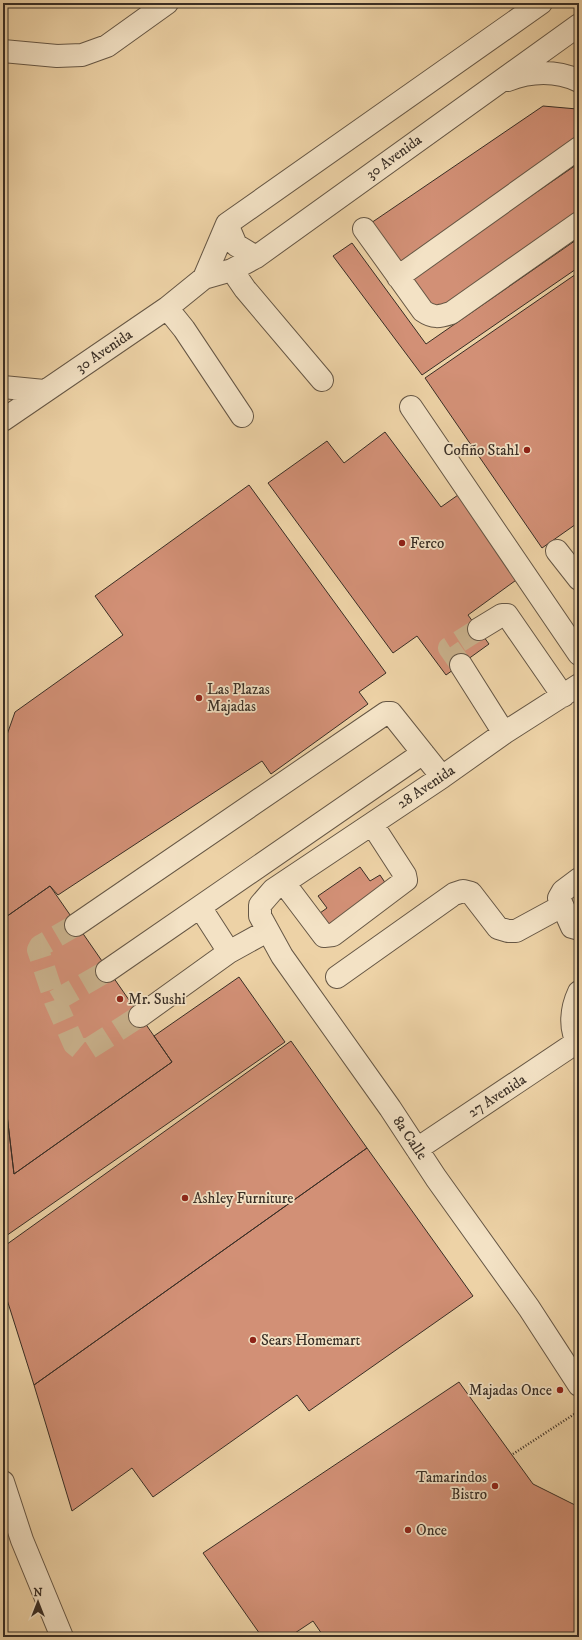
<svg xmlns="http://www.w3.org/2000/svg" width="582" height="1640" viewBox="0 0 582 1640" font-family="'IM FELL DW Pica',serif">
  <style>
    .building { fill: #d29076; stroke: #392e25 }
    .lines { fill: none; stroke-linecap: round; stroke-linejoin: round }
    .minor-tunnel { stroke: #c9b18c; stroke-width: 22; stroke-dasharray: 22 11; stroke-linecap: butt }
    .minor-casing { stroke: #665745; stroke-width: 24 }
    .path { stroke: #392e25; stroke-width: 2.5; stroke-dasharray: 1 2; stroke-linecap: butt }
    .minor { stroke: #f3e2c5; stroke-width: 22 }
    .poi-dot { fill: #8f2418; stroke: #f3e2c5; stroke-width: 1.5 }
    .labels { text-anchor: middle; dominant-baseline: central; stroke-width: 3.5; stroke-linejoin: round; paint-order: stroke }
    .street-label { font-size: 15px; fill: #392e25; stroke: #f3e2c5 }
    .poi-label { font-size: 15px; fill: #392e25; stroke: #f3e2c5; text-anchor: start }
  </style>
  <rect width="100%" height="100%" fill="#edd2a6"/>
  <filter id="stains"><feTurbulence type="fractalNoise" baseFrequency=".005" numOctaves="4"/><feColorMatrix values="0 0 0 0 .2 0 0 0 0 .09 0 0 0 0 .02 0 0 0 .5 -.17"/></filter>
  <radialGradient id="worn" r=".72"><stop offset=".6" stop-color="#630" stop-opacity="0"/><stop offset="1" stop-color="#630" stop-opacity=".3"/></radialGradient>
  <path class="building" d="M543 106 577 109 579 112V141L400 265 371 223Z
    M579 163V215L434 315 410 279Z
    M579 238V267L422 375 333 256 352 243 426 344Z
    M579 272V522L542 548 425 378Z
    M385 432 441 507 458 495 519 578 468 615 489 644 446 675 417 636 393 653 268 483 327 441 344 463Z
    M249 485 386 673 359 692 368 704 271 774 262 761 58 895 50 886 3 919V746L15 712 123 635 95 596Z
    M360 867 370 881 380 875 390 890 332 930 320 913 327 908 318 896Z
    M50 886 172 1062 14 1174 3 1081V919Z
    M239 977 285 1042 3 1238V1081L14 1174 172 1062 154 1036Z
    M291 1041 367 1148 34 1385 3 1287V1247Z
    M367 1148 473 1296 309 1411 297 1395 153 1497 132 1468 72 1511 34 1385Z
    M459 1382 533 1484 579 1507V1637H324L313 1621 289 1637H262L203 1553Z"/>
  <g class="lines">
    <path class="minor-tunnel" d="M461 665 449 648 479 629
      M76 925 40 946 38 950 55 1001 74 1044 80 1049 87 1050 140 1016
      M55 1001 107 971"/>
    <defs>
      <path id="minor" d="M3 51 57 56 82 55 107 46 167 3
        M508 80C530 71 557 70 579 81
        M227 224 236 245 256 257
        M364 229 423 311C433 318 439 317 451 313L579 223
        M232 270 245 289 322 380
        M398 277 579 148
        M204 278 227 224 541 3
        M167 308 184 329 242 416
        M3 387 44 391
        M411 407 579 654
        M3 420 167 308 204 278 232 270 256 257 579 25
        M557 551 579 579
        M479 629 502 615H507L563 696
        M461 665 504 733
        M579 685 504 733 442 777 273 890 260 905V916L282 956 390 1108 436 1178 529 1308 579 1385
        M579 879 563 891 559 898 572 927 579 929
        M284 883 324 936 333 935 406 880 405 875 372 824
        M200 907 229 952
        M76 925 386 713H391L442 777
        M107 971 423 753
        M337 977 454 894 463 891 471 893 498 928 508 931H516L562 906
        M579 992C571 1009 569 1029 579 1045
        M140 1016 229 952 267 931
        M417 1149 577 1042
        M3 1482 22 1540 62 1637"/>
    </defs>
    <use href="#minor" class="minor-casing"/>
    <path class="path" d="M513 1454 579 1411"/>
    <use href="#minor" class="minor"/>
  </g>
  <g class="poi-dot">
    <circle cx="527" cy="450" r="4"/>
    <circle cx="402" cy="543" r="4"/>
    <circle cx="199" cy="698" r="4"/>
    <circle cx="120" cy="999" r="4"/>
    <circle cx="185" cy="1198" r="4"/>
    <circle cx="253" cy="1340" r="4"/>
    <circle cx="560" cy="1390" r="4"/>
    <circle cx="495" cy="1486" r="4"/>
    <circle cx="408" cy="1530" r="4"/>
  </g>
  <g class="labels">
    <g class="street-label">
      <text transform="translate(394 157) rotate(-36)">30 Avenida</text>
      <text transform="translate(104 351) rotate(-34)">30 Avenida</text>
      <text transform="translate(426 787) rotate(-34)">28 Avenida</text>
      <text transform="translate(497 1096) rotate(-33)">27 Avenida</text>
      <text transform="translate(410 1138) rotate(56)">8a Calle</text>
    </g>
    <g class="poi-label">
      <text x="519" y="450" text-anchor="end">Cofiño Stahl</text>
      <text x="410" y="543">Ferco</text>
      <text x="207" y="689">Las Plazas<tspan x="207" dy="17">Majadas</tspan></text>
      <text x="128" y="999">Mr. Sushi</text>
      <text x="193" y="1198">Ashley Furniture</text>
      <text x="261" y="1340">Sears Homemart</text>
      <text x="552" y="1390" text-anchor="end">Majadas Once</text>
      <text x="487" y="1477" text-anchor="end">Tamarindos<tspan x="487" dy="17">Bistro</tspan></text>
      <text x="416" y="1530">Once</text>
    </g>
  </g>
  <rect width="582" height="1640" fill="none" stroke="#edd2a6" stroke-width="16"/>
  <rect x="4" y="4" width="574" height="1632" fill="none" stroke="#392e25" stroke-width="2"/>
  <rect x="8" y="8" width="566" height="1624" fill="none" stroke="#392e25"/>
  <g transform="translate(38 1602)" stroke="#f3e2c5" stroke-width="3" paint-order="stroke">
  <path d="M0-3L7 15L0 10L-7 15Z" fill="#392e25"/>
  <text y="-6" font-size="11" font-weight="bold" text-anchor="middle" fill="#392e25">N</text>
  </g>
  <rect width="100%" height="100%" filter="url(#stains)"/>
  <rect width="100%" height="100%" fill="url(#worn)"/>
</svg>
